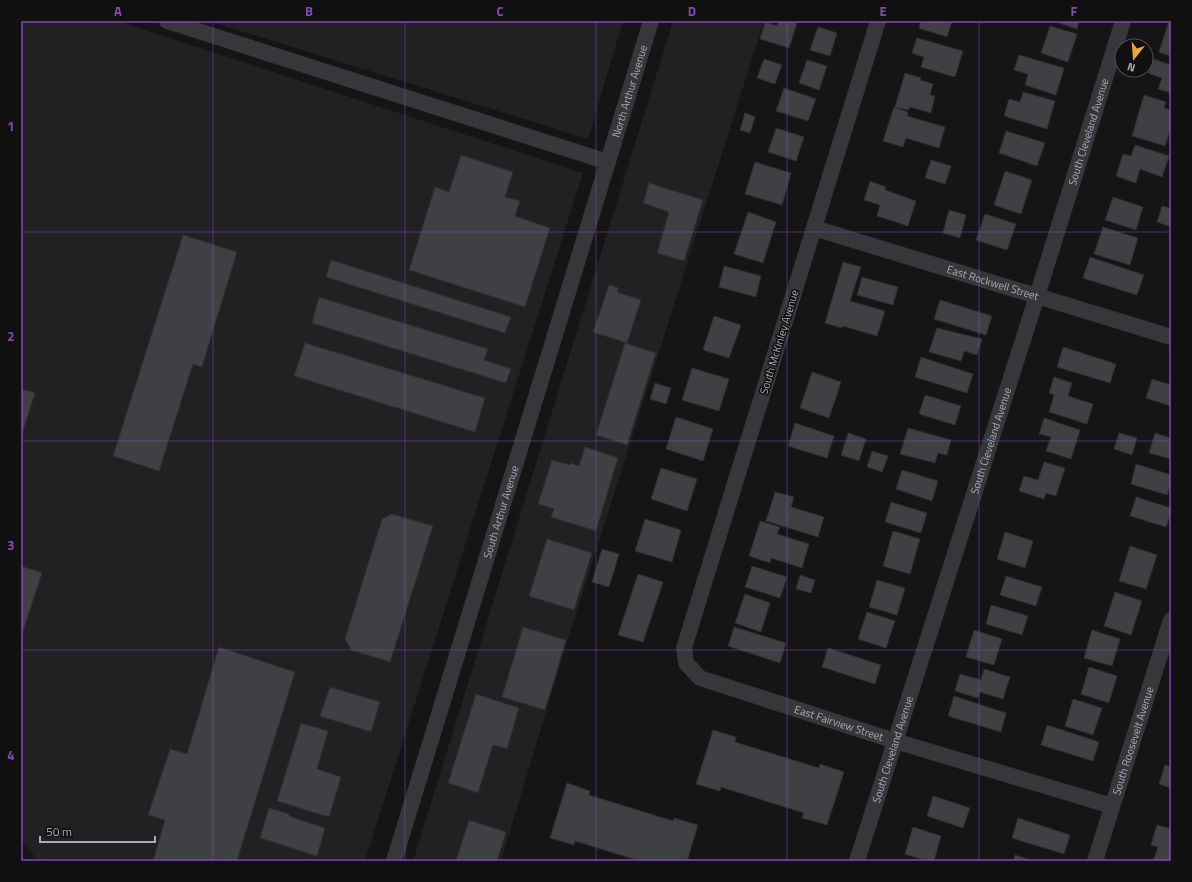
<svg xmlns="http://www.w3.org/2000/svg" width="1192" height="882" viewBox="0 0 1192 882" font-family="'Titillium Web',sans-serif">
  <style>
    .built { fill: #212123 }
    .building { fill: #3f4043; stroke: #2f2f32 }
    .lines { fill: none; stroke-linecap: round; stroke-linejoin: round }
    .minor { stroke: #36373b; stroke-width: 16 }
    .grid { fill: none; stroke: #8446bd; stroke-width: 1; stroke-opacity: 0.55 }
    .labels { text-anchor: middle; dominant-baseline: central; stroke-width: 3; stroke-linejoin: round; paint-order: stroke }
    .street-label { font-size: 11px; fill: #a7acb6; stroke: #101011 }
    .neatline { fill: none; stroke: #8446bd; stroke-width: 1.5 }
    .grid-label { font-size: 13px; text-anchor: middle; font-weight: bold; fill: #8446bd }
  </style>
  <rect width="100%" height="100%" fill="#151516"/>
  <path class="built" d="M21 21H117L583 173 365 861H39L21 842Z
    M209 21H623L588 139Z
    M673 21H764L568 639 501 861H413Z"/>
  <path class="building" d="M779 21H790L797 23 789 48 760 39 765 22 777 26Z
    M921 21H952L947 37 919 28Z
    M1053 21H1079L1077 29Z
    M1169 21H1171V56L1159 52Z
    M1050 26 1077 34 1068 62 1041 53Z
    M818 27 837 33 830 56 810 50Z
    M917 38 963 51 955 77 921 67 924 57 912 53Z
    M1019 55 1064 68 1056 95 1025 85 1028 74 1014 70Z
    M764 59 782 65 775 84 757 78Z
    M1153 59 1171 65V93L1158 89 1162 78 1148 73Z
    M807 60 827 66 819 90 799 83Z
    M905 73 921 78 920 80 933 84 930 95 935 96 931 113 910 107 909 110 895 107Z
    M784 88 816 99 808 121 776 111Z
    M1023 92 1055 101 1047 129 1004 116 1009 99 1020 102Z
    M1144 95 1166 102 1164 108 1171 110V127L1165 146 1132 136Z
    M894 107 908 112 907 116 945 127 939 148 906 138 903 147 883 141Z
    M745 113 755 117 750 133 740 130Z
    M776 128 804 137 796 161 768 152Z
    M1006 131 1045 143 1037 166 999 153Z
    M1135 145 1169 156 1162 177 1140 169 1136 183 1116 176 1123 154 1131 156Z
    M461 155 513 172 505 197 520 201 515 216 550 228 525 307 409 270 435 187 449 192Z
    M931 160 951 166 945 184 925 178Z
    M755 162 791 173 782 205 745 194Z
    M1005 171 1032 180 1021 214 994 205Z
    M870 181 886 187 885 190 916 201 908 226 877 216 880 205 864 200Z
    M649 183 703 200 684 261 657 253 669 212 643 203Z
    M1113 197 1143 207 1136 230 1105 220Z
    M1162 206 1171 208V227L1157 222Z
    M949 210 966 215 960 238 943 233Z
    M748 212 776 222 763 263 734 254Z
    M985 214 1016 224 1007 250 976 240Z
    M1103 227 1138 238 1130 265 1094 254Z
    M183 235 237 252 202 367 193 364 159 471 113 456Z
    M1090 257 1144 275 1137 295 1083 278Z
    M331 260 511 317 505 333 326 277Z
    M843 262 861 267 850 301 885 311 877 336 843 326 842 328 825 323Z
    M724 266 761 276 756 297 719 287Z
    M862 277 898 287 893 305 857 295Z
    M609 285 619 288 617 292 641 300 627 343 593 332Z
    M319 297 488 349 484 360 511 369 506 383 312 323Z
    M940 300 992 316 986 335 934 319Z
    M714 316 741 325 729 358 703 350Z
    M937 328 982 339 977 355 964 351 961 361 929 352Z
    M305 343 485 398 475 432 294 376Z
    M625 343 656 353 627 445 596 435Z
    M1063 347 1116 364 1110 383 1057 367Z
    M921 357 973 374 967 393 915 377Z
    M692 368 729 379 719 411 682 400Z
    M812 372 841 382 829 418 800 408Z
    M1054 377 1072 383 1068 396 1093 404 1087 424 1049 412 1054 395 1049 393Z
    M1152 379 1171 385V406L1146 398Z
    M655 383 671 388 666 404 650 399Z
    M21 389 35 393 21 437Z
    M925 395 961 406 955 425 919 414Z
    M676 417 713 429 703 461 666 449Z
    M1044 418 1080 430 1071 459 1046 451 1051 437 1039 434Z
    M795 423 834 436 827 458 788 446Z
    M908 428 951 440 947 455 938 453 935 463 900 454Z
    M848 433 866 439 859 461 841 455Z
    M1119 433 1137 438 1132 455 1114 449Z
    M1155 433 1171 438V459L1149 453Z
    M585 447 618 458 596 531 551 517 554 509 538 504 552 460 570 465 571 463 579 466Z
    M872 451 888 456 882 472 867 467Z
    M1044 462 1065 468 1056 496 1046 493 1044 499 1019 491 1024 476 1038 480Z
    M1136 464 1171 475V482L1167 495 1131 484Z
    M661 468 697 479 687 511 651 499Z
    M902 470 938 481 932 501 896 489Z
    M775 492 794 497 791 507 824 517 818 537 766 521Z
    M1136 497 1171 508V513L1166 527 1130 516Z
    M891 502 927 513 921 533 885 522Z
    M392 514 433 526 390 662 351 650 345 639 382 519Z
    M645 519 681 530 672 562 635 551Z
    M760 521 780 527 777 534 809 544 802 568 771 558 770 563 749 556Z
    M893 531 920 539 910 574 883 566Z
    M1005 532 1033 541 1025 568 997 559Z
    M547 539 592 553 574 610 529 596Z
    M1130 546 1157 555 1146 589 1119 581Z
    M602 549 619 554 609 587 592 582Z
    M21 566 42 573 21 637Z
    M752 566 787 577 780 598 745 587Z
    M638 574 663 582 643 642 618 635Z
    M800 575 815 580 811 593 796 589Z
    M1006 576 1042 587 1036 606 1000 595Z
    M877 580 905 588 897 615 869 607Z
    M1115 592 1142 601 1131 635 1104 626Z
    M745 594 770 603 761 632 735 623Z
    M991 605 1028 616 1022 635 986 624Z
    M867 612 895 621 886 648 858 639Z
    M523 627 566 640 545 710 502 697Z
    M734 627 786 643 780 663 728 646Z
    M974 630 1002 639 994 665 966 657Z
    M1092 630 1120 639 1112 666 1084 658Z
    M219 647 295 672 237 861H153L165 820 148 815 170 749 187 754Z
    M828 648 881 665 875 684 822 667Z
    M1089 667 1117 676 1109 703 1081 694Z
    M984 669 1010 677 1003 699 980 692 978 698 955 691 960 674 981 680Z
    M330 687 380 702 371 732 320 716Z
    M476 694 519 708 507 749 493 745 478 793 448 783Z
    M954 696 1006 713 1001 732 948 716Z
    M1073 699 1102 708 1093 735 1065 726Z
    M301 723 328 731 317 769 341 777 329 817 277 801Z
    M1047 725 1099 742 1093 761 1041 745Z
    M713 730 736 737 735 742 819 768 820 764 844 772 827 825 802 818 804 813 721 787 720 791 696 784Z
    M1165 765 1171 767V788L1159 784Z
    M567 783 590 791 589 795 673 821 674 818 698 825 687 861H640L575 841 574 845 550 838Z
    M933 796 970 808 963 828 927 816Z
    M269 808 289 814V816L325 828 317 856 260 838Z
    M1018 818 1070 835 1064 854 1012 838Z
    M469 820 506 832 497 861H456Z
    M1157 825 1171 829V861H1153L1158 847 1151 845Z
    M913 827 941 836 934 861H927L905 854Z
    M1015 855 1034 861H1013Z"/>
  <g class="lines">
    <g class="minor">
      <path d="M167 21 608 162"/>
      <path id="s1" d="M878 21 684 648 686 663 700 678 895 741 1112 806"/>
      <path id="s2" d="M814 228 1171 337"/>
      <path id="s3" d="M394 861 651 21"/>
      <path id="s4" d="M857 861 1037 296 1123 21"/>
      <path id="s5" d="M1095 861 1171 620"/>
    </g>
  </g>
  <path class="grid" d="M213 21V861M405 21V861M596 21V861M787 21V861M979 21V861M21 232H1171M21 441H1171M21 650H1171"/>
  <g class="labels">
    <g class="street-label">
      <text stroke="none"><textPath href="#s3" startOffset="805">North Arthur Avenue</textPath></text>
      <text stroke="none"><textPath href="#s4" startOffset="765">South Cleveland Avenue</textPath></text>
      <text stroke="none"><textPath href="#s2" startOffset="187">East Rockwell Street</textPath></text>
      <text transform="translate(779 342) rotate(-73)">South McKinley Avenue</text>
      <text stroke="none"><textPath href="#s4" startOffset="441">South Cleveland Avenue</textPath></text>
      <text stroke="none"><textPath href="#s3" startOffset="365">South Arthur Avenue</textPath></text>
      <text stroke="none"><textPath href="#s1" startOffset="838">East Fairview Street</textPath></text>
      <text stroke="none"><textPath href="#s5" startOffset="126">South Roosevelt Avenue</textPath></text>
      <text stroke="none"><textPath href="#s4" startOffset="117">South Cleveland Avenue</textPath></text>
    </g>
  </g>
  <rect width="1192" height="882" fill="none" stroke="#101011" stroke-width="44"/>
  <g transform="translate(1134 58) rotate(197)"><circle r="19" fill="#101011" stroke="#4c4e53"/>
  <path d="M0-3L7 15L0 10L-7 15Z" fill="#eda636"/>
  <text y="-6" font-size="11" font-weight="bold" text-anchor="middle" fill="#a7acb6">N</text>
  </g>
  <path d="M40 836v6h115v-6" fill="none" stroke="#a7acb6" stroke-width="2"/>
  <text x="46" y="836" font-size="12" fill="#a7acb6" stroke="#101011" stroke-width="3" paint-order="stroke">50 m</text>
  <rect x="22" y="22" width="1148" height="838" class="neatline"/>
  <g class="grid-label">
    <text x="118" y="16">A</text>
    <text x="309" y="16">B</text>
    <text x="500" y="16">C</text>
    <text x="692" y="16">D</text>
    <text x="883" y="16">E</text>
    <text x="1074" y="16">F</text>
    <text x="11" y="131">1</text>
    <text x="11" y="341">2</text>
    <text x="11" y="550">3</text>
    <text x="11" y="760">4</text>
  </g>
</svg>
